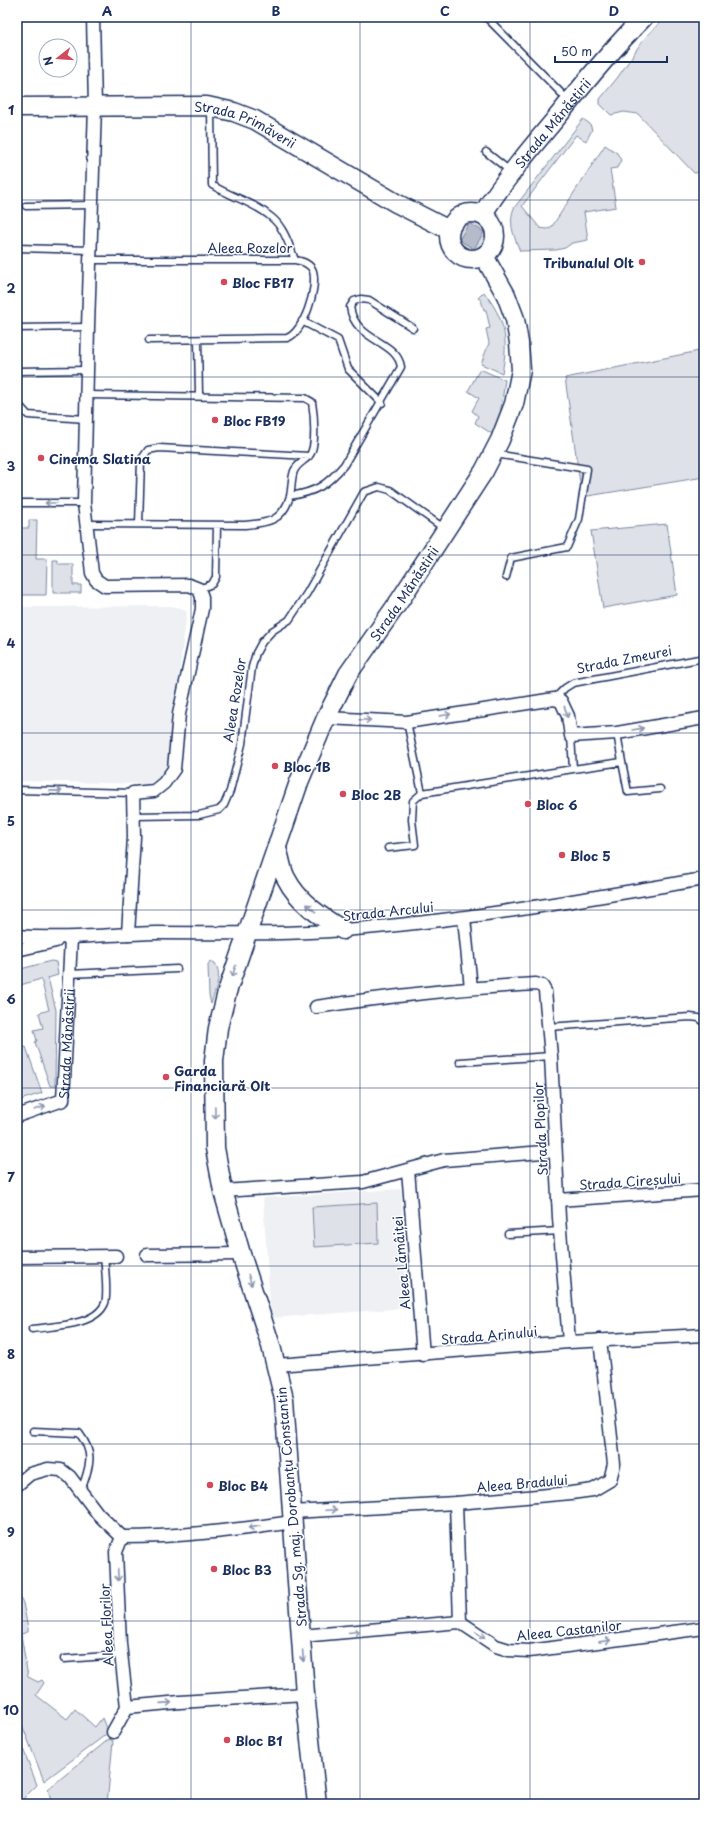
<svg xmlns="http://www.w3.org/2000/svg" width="721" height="1821" viewBox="0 0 721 1821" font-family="'Playpen Sans',sans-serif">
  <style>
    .built { fill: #eff0f4 }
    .green { fill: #dee1e7; stroke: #7c88a2 }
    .water { fill: #b5bbca; stroke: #77839f }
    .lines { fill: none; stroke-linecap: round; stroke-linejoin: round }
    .lane-casing { stroke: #1b2f5e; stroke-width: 9 }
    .street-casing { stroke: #1b2f5e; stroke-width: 15 }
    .secondary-casing { stroke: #1b2f5e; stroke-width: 21 }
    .lane { stroke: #fff; stroke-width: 6 }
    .street { stroke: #fff; stroke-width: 12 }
    .secondary { stroke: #fff; stroke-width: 18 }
    .oneway { stroke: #8d97ae }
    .grid { fill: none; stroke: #1b2f5e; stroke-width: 1; stroke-opacity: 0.55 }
    .poi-dot { fill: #d1495b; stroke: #fff; stroke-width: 1.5 }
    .labels { text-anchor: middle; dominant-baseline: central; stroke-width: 3; stroke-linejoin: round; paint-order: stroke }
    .street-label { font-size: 13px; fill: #1b2f5e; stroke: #fff }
    .poi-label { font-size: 13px; font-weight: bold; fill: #1b2f5e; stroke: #fff; text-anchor: start }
    .neatline { fill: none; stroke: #1b2f5e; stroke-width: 1.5 }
    .grid-label { font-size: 13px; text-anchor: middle; font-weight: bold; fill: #1b2f5e }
  </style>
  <rect width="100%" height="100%" fill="#fff"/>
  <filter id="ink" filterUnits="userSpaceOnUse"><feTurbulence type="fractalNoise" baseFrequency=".025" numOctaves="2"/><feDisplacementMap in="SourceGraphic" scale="8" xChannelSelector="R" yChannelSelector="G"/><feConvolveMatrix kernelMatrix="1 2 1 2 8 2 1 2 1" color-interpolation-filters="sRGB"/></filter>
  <g filter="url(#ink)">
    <path class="built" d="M171 606 181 608 187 612 167 768 160 778 147 784 17 781V607Z
      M401 1189 407 1308 271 1318 263 1198Z"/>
    <path class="green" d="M665 17H704V172L694 173 638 114 624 112 611 115 600 104V99L618 77 643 40Z
      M583 119 590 124 592 130 586 141 576 135 522 206 540 228 547 229 551 228 605 145 617 153 621 160 617 168 610 169 616 207 584 212 588 240 572 243 565 248 556 250 520 251C514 237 508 223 514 208Z
      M457 236a14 14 0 1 1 28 0a14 14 0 1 1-28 0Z
      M484 292C505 320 509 338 502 373L481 364 489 343 486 329 490 328 486 310H484L481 300 478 298Z
      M704 350V477L582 497 565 378Z
      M480 369 505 380 499 422 494 435 475 423 478 416 472 411 479 398 468 391Z
      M29 520H37L36 559H47L46 595H19V528H29Z
      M667 524 677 595 603 608 591 531Z
      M53 560H58V564H73V585H81V593H53Z
      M51 961 56 962 58 975 48 978 56 1010 55 1086H50L35 1042 37 1041 34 1030 43 1028 39 1013 49 1010 41 979 17 986V970Z
      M210 961 215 963C223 976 215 990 211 1004L209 995 208 965Z
      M26 1047 42 1093 17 1101V1049Z
      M377 1203 378 1243 314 1247 312 1207Z
      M20 1597 23 1603 28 1628V1632L21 1634 28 1677 38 1682 42 1680 44 1683 36 1695 67 1719 75 1709 95 1727 102 1718 108 1733 44 1781 17 1712V1598Z
      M17 1733 37 1785 19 1803 17 1800Z
      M109 1739 113 1741 107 1804H52L48 1789Z"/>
    <path class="water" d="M469 223 484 232 474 249 459 240Z"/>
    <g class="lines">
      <defs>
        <path id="lane" d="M486 17 568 100
          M211 109 212 185C231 197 254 202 271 217 284 227 289 245 295 260
          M486 152 510 171
          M26 206 92 205
          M17 248 91 250
          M91 260H295C302 261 310 263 313 271 318 288 304 332 287 338L149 340
          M302 321 338 340 348 369 382 403
          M17 328 88 327
          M198 340 199 395
          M17 371 87 370
          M17 405H19L28 415 86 419
          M495 454 587 469 579 519 567 547 511 558 506 577
          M290 496C316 492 327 485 344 465L401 367C397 340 355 342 350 307L354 301 361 299 369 300 413 328
          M17 503H84
          M86 524 245 525C268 523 283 521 290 496 292 488 291 479 294 471 297 464 303 462 309 456 317 447 314 414 312 402L305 398 87 395
          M139 524 141 460 148 450 159 448 309 456
          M199 589 212 584 216 577 217 525
          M554 699 565 688 573 683 704 658
          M407 722 422 793
          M571 736 573 769
          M622 762 628 792 660 789
          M17 790 133 793
          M134 816 199 815 219 810 224 805 230 791 242 744 252 667 256 653 262 642 272 631 289 620 307 593 364 492 379 487 390 490 445 529
          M388 848 415 845 412 820 413 801 422 793 573 769 622 762 617 733
          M69 974 177 969
          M548 1027 690 1017 699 1018 704 1022
          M460 1062 551 1056
          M508 1234 560 1231
          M32 1329C53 1326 96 1326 105 1303 108 1294 105 1267 104 1256
          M33 1431 79 1433C96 1455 89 1467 81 1491
          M64 1659 121 1655"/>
        <g id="street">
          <path d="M93 17 95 106 88 327 84 503 92 573 96 580 105 586 189 585 199 589 202 597V609L179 714 174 769 164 783 154 791 133 793 134 837 128 934"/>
          <path d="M326 718 407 722 554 699 561 701 568 716 571 736 617 733 704 718"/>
          <path d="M464 918 471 988"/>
          <path d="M17 936C63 940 109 934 156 933 218 933 281 935 343 930 464 921 584 899 704 879"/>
          <path d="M17 950 56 941"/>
          <path d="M316 1007C390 996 462 988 536 984L542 986 545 991 551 1056 559 1218 569 1342"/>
          <path id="s1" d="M17 1116 63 1100 71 938"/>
          <path d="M408 1170 423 1355"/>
          <path d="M223 1191 363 1182 444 1160 555 1151"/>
          <path d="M558 1200 704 1190"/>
          <path d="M147 1255 241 1254"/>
          <path d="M17 1257 116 1256"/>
          <path d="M277 1365 569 1342 704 1335"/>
          <path d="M17 1485 30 1474 48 1469 61 1470 70 1477 98 1514 122 1537"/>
          <path d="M456 1503 460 1622"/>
          <path d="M292 1512 456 1503 571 1493 593 1490 610 1480 614 1464 600 1340"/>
          <path d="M122 1537C179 1537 236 1530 293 1522"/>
          <path d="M122 1537 116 1552 120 1644 127 1707"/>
          <path d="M301 1636 460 1622 496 1646 509 1650 529 1651 704 1628"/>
          <path d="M127 1707 180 1702 305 1694"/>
          <path d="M113 1732 127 1707"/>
        </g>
        <g id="secondary">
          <path id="s2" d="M17 107 207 106 234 112 255 120 396 203 449 230"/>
          <circle cx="472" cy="236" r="23"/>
          <path id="s3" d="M482 215C504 180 531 148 558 116 585 82 613 48 644 17"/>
          <path d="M277 849C281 859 281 869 286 878 298 902 321 917 343 930"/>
          <path id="s4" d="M317 1804 305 1694 284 1399 271 1346 241 1254 223 1191 215 1148 214 1061 218 1028 227 992 299 782 326 718 348 674 400 600 484 471 500 440 514 404 521 370 519 343 515 319 506 295 484 256"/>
        </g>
      </defs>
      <use href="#lane" class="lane-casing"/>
      <use href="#street" class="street-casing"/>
      <use href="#secondary" class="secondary-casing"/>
      <use href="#lane" class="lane"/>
      <use href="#street" class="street"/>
      <use href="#secondary" class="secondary"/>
    </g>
    <defs><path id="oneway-shaft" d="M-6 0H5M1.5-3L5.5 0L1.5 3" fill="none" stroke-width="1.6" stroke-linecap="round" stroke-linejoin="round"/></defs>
    <g class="oneway">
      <use href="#oneway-shaft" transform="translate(51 503) rotate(-180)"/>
      <use href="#oneway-shaft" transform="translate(566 712) rotate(74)"/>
      <use href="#oneway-shaft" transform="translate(445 715) rotate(-9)"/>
      <use href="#oneway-shaft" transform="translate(365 720) rotate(2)"/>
      <use href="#oneway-shaft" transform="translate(638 729) rotate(-10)"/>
      <use href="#oneway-shaft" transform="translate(56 791) rotate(1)"/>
      <use href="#oneway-shaft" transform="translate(311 908) rotate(-139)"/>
      <use href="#oneway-shaft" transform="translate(234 971) rotate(108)"/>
      <use href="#oneway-shaft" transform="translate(40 1108) rotate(-18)"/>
      <use href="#oneway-shaft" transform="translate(215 1113) rotate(89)"/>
      <use href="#oneway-shaft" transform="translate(250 1280) rotate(72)"/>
      <use href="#oneway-shaft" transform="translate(331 1510) rotate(-3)"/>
      <use href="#oneway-shaft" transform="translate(254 1527) rotate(172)"/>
      <use href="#oneway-shaft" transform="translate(118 1575) rotate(87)"/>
      <use href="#oneway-shaft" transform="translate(354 1632) rotate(-5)"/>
      <use href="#oneway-shaft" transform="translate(480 1635) rotate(34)"/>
      <use href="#oneway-shaft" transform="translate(605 1641) rotate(-8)"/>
      <use href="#oneway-shaft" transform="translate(303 1656) rotate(86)"/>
      <use href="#oneway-shaft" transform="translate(166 1703) rotate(-4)"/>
    </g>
  </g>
  <path class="grid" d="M191 17V1804M360 17V1804M530 17V1804M17 200H704M17 377H704M17 555H704M17 733H704M17 910H704M17 1088H704M17 1266H704M17 1444H704M17 1621H704"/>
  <g class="poi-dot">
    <circle cx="642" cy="262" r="4"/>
    <circle cx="224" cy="282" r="4"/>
    <circle cx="215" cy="420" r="4"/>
    <circle cx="41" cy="458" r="4"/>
    <circle cx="275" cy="766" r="4"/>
    <circle cx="343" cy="794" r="4"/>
    <circle cx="528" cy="804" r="4"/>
    <circle cx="562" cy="855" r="4"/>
    <circle cx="166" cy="1077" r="4"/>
    <circle cx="210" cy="1485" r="4"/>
    <circle cx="214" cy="1569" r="4"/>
    <circle cx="227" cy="1740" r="4"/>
  </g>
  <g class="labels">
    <g class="street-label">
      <text stroke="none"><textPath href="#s3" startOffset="116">Strada Mănăstirii</textPath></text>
      <text stroke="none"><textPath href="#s2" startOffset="232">Strada Primăverii</textPath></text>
      <text x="250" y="247">Aleea Rozelor</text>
      <text stroke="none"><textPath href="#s4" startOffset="1263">Strada Mănăstirii</textPath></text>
      <text transform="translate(624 659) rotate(-11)">Strada Zmeurei</text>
      <text transform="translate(234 700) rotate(-81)">Aleea Rozelor</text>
      <text transform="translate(388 911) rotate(-6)">Strada Arcului</text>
      <text stroke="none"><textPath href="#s1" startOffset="105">Strada Mănăstirii</textPath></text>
      <text transform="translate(540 1129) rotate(-93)">Strada Plopilor</text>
      <text transform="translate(630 1181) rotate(-4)">Strada Cireșului</text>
      <text transform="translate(401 1263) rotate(-95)">Aleea Lămâiței</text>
      <text transform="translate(489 1335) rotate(-5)">Strada Arinului</text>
      <text transform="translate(522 1483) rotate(-5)">Aleea Bradului</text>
      <text transform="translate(291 1507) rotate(-95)">Strada Sg. maj. Dorobanțu Constantin</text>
      <text transform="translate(106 1625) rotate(-93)">Aleea Florilor</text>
      <text transform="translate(569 1630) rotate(-6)">Aleea Castanilor</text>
    </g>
    <g class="poi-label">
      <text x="634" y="262" text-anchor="end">Tribunalul Olt</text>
      <text x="232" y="282">Bloc FB17</text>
      <text x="223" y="420">Bloc FB19</text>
      <text x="49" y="458">Cinema Slatina</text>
      <text x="283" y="766">Bloc 1B</text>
      <text x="351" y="794">Bloc 2B</text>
      <text x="536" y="804">Bloc 6</text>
      <text x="570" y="855">Bloc 5</text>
      <text x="174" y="1070">Garda<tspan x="174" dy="15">Financiară Olt</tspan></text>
      <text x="218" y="1485">Bloc B4</text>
      <text x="222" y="1569">Bloc B3</text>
      <text x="235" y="1740">Bloc B1</text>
    </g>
  </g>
  <rect width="721" height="1821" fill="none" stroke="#fff" stroke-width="44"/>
  <g transform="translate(58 58) rotate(253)"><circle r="19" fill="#ffffff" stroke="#a4acbf"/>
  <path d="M0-3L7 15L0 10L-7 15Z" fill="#d1495b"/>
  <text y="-6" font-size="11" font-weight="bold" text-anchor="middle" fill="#1b2f5e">N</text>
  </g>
  <path d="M555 56v6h112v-6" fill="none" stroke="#1b2f5e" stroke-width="2"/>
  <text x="561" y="56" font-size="12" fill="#1b2f5e" stroke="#ffffff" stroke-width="3" paint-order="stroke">50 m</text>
  <rect x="22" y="22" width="677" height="1777" class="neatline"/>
  <g class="grid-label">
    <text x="107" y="16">A</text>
    <text x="276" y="16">B</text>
    <text x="445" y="16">C</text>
    <text x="614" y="16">D</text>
    <text x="11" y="115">1</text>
    <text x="11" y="293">2</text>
    <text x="11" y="471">3</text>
    <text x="11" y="648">4</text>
    <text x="11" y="826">5</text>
    <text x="11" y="1004">6</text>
    <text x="11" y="1182">7</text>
    <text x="11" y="1359">8</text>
    <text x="11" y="1537">9</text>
    <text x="11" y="1715">10</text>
  </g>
</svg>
